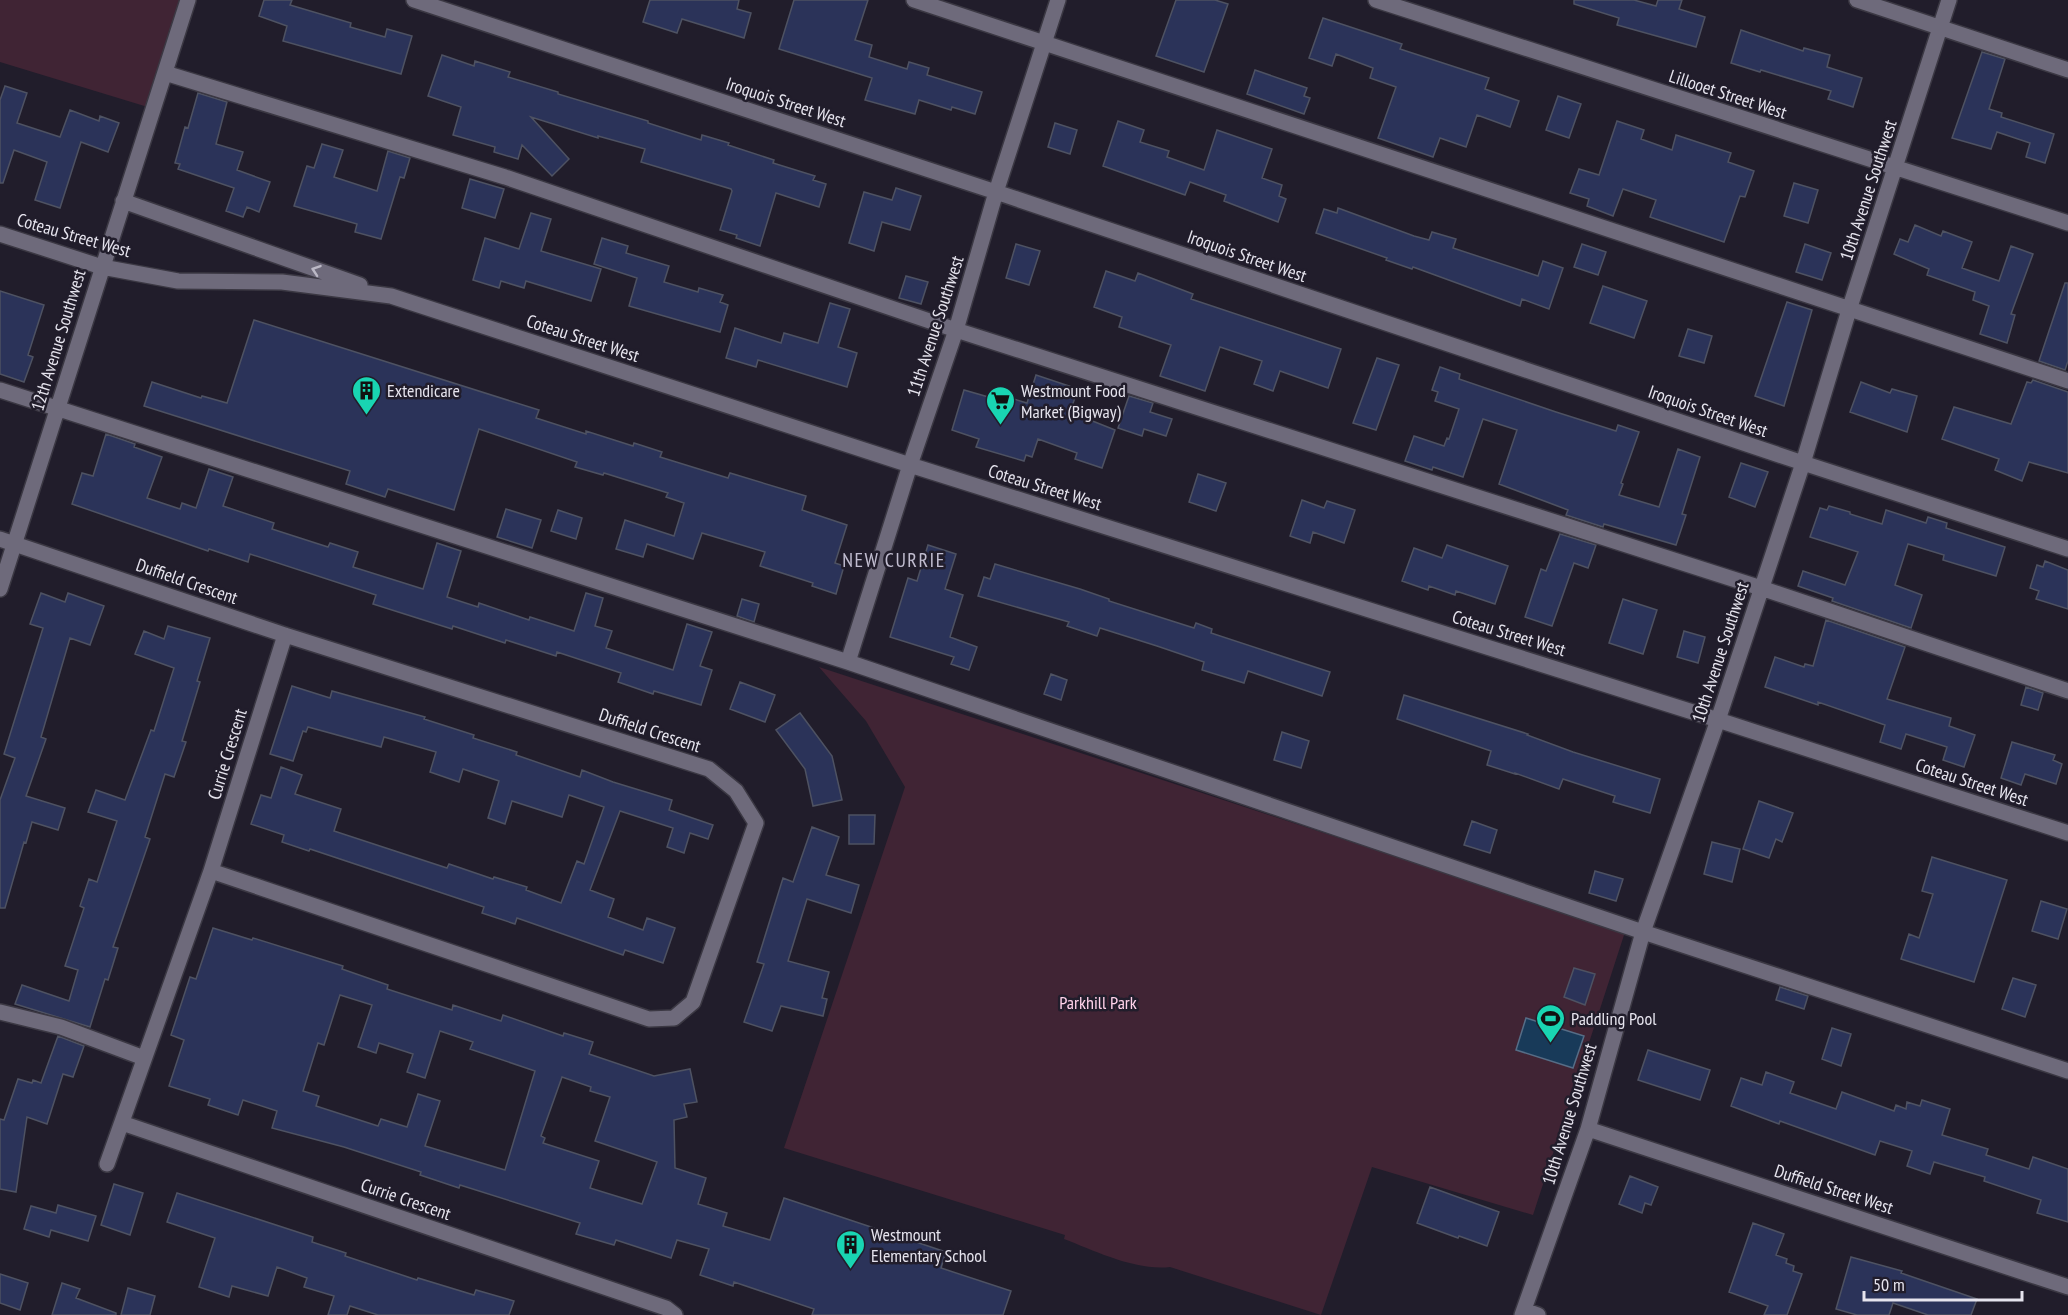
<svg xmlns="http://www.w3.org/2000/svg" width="2068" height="1315" viewBox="0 0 2068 1315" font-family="'PT Sans Narrow',sans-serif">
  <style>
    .green { fill: #402434 }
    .water { fill: #183a59; stroke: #566d86; stroke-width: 1.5 }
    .building { fill: #2b3359; stroke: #4e5262; stroke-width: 1.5; fill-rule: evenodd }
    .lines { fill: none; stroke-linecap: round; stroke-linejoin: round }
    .minor-casing { stroke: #3b3843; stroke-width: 18 }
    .minor { stroke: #6e6a7b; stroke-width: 15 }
    .oneway { stroke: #bcb9c6 }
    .labels { text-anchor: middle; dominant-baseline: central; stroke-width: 5; stroke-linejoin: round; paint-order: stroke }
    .street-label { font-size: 18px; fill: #e6e4ee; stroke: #211d2b }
    .poi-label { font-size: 18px; fill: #e6e4ee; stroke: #211d2b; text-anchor: start }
    .park-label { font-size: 18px; fill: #ffd2ea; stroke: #211d2b }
    .neighbourhood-label { font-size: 20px; letter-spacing: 1.5px; fill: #c1bdd0; stroke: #211d2b }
  </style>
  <rect width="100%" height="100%" fill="#211d2b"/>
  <path class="green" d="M0 0H185L151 108 0 62Z
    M819 667 1625 932 1533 1215 1372 1167 1321 1315 1170 1267C1136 1271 1095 1251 1064 1239L1065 1235 784 1148 905 787 866 721Z"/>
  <path class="water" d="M1526 1018 1584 1036 1573 1068 1516 1050Z"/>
  <path class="building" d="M264 0H292L290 5 351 23 350 27 385 37 387 29 412 36 401 74 283 41 287 26 259 16Z
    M650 0H739L737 9 751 13 744 38 682 19 677 33 643 22Z
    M794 0H868L855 40 872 45 869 57 907 69 909 62 929 68 927 75 982 92 975 114 952 107 951 110 919 100 915 114 865 100 872 78 779 49Z
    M1176 0H1215L1228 4 1204 72 1156 56Z
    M1574 0H1634L1656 6 1658 0H1682L1679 9 1705 17 1696 47 1617 25 1619 18 1574 4Z
    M1323 18 1402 44 1400 49 1489 78 1485 89 1519 101 1510 127 1477 115 1466 147 1440 138 1433 157 1378 138 1396 87 1370 78 1373 68 1336 54 1332 66 1309 58Z
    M1741 30 1803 51 1804 48 1830 55 1827 67 1862 78 1853 107 1828 99 1831 91 1761 70 1760 72 1731 63Z
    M1982 52 2005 59 1989 109 2002 113 2001 117 2054 134 2045 163 2026 157 2030 143 1997 132 1991 149 1952 138Z
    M442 55 474 66 475 61 510 72 508 77 558 92V94L648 121V123L701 140 702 135 729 143 728 145 774 160 773 163 815 176 813 180 826 184 819 207 776 193 760 246 736 238 737 235 720 230 732 191 731 189 641 162 645 149 598 136V138L531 117 569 159 552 176 522 145 518 159 494 152 495 147 453 135 461 107 428 96Z
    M1255 70 1307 88 1304 96 1310 98 1304 114 1247 94Z
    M5 86 27 93 17 123 60 137 70 110 99 121 100 116 119 123 108 152 81 142 60 208 35 200 47 162 14 150 3 183H0V100Z
    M198 93 227 102 216 144 243 152 237 170 270 182 259 212 247 207 243 217 226 211 234 188 178 169 180 164 175 163 185 127 188 128Z
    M1558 96 1581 104 1569 138 1546 130Z
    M1118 121 1144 130 1140 142 1169 151 1167 157 1204 170 1217 130 1272 149 1262 178 1282 185 1279 196 1286 199 1278 222 1224 201 1226 195 1190 182 1185 195 1103 166Z
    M1617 121 1644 130 1641 139 1672 150 1676 135 1731 153 1728 162 1754 171 1745 197 1740 196 1724 242 1650 217 1656 200 1623 189 1613 216 1587 206 1589 199 1570 193 1579 169 1599 175Z
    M1055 123 1077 130 1070 154 1048 147Z
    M322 144 343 150 334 177 377 191 388 151 410 158 404 178 400 177 381 239 355 232 357 224 294 206 307 166 314 168Z
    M470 179 504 189 495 218 462 208Z
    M1794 183 1818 190 1808 223 1784 216Z
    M896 188 921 196 910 230 882 222 874 251 849 243 864 192 892 200Z
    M1338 208 1414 236 1429 240 1432 232 1456 239 1453 248 1538 276 1543 261 1563 268 1549 309 1522 299 1520 306 1413 267 1412 269 1386 260 1387 258 1316 233 1324 209 1337 213Z
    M531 213 551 219 541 251 601 269 591 301 526 281 524 288 501 281 499 288 473 280 485 238 519 249Z
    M1915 225 1941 236 1943 231 1972 242 1962 268 1999 281 2011 246 2033 254 2011 314 2015 315 2007 343 1980 334 1989 306 1973 300 1975 292 1927 275 1929 269 1894 254 1900 239 1908 242Z
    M602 238 628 246 626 253 669 266 664 282 698 292 699 288 723 295 720 302 728 305 720 332 629 306 637 278 594 264Z
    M1016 244 1040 251 1029 285 1006 278Z
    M1582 244 1606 252 1598 275 1574 267Z
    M1805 244 1831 253 1822 280 1796 272Z
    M1106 271 1135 281 1138 273 1193 294 1191 299 1341 349 1328 388 1280 371 1273 391 1254 384 1262 361 1220 347 1205 391 1160 376 1171 345 1119 327 1122 317 1094 307Z
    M906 276 928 282 921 304 899 298Z
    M2065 283H2068V361L2065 370 2039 361Z
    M1603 286 1647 301 1634 338 1590 323Z
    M0 291 44 305 28 355 33 357 24 382 0 374Z
    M1787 302 1812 310 1784 406 1755 396Z
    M830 303 850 309 838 347 857 353 847 387 758 360 756 367 726 358 735 328 781 343 784 333 818 343Z
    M254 320 539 410 536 418 586 434V431L633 446 634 443 662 452 660 457 728 478 730 473 806 496 802 510 847 525 835 563 844 566 836 594 812 586 813 583 760 566 765 552 702 533 693 559 647 544 643 557 616 549 625 520 674 536 684 503 666 497 668 493 604 473 603 475 575 467 577 462 479 429 454 510 388 489 385 497 346 484 350 471 144 406 152 382 201 398 202 396 227 403Z
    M1688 329 1712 336 1704 363 1679 356Z
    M1377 358 1399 365 1376 430 1353 423Z
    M1440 367 1460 374 1459 379 1556 412 1616 431 1618 425 1639 432 1621 483 1623 484 1619 495 1659 507 1678 449 1700 457 1682 514 1686 515 1676 545 1604 524 1603 527 1566 515 1568 510 1499 484 1517 430 1483 419 1463 477 1433 467 1432 470 1405 461 1414 436 1444 446 1447 438 1449 439 1459 409 1435 401 1438 392 1432 390Z
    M1036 375 1078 389 1070 412 1115 430 1102 468 1075 459 1077 453 1038 439 1032 457 1026 455 1024 461 976 447 979 439 952 430 964 390 992 398 994 393 1027 403Z
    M2033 380 2068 392V473L2029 462 2022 481 1995 470 1999 459 1942 439 1954 407 2011 424 2027 382 2031 383Z
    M1861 382 1890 393 1892 389 1917 396 1907 432 1850 412Z
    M1129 396 1153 403 1150 412 1172 419 1166 436 1144 429 1142 436 1118 428Z
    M106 434 135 444 134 447 162 457 147 498 180 509 182 503 196 508 209 469 233 477 223 506 274 523 272 529 328 547 330 543 358 552 353 567 423 589 437 543 461 551 447 597 478 607 479 603 529 620 530 617 574 631 586 593 603 598 595 626 612 631 606 648 673 670 687 624 712 632 700 666 712 670 701 705 654 691 653 694 618 682 621 673 557 652 556 656 506 640 505 643 453 626 452 629 373 604 376 595 250 554 248 562 209 549 208 551 72 504 82 473 93 476Z
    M1741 463 1768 472 1755 507 1729 497Z
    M1198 474 1226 483 1216 511 1189 502Z
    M1302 500 1324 508 1327 501 1355 510 1344 543 1313 532 1310 543 1290 536Z
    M1829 506 1850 512V514L1882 524 1886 510 1926 523 1928 517 1947 523 1946 528 2005 547 1996 576 1943 560 1944 555 1908 544 1895 585 1922 595 1911 628 1832 601 1833 598 1798 586 1803 571 1845 585 1858 552 1810 537 1820 508 1827 510Z
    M506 509 541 520 532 548 497 537Z
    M558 510 582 518 576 539 551 531Z
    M1560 534 1596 545 1588 568 1574 563 1552 626 1525 617 1541 569 1546 571Z
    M928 545 956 554 945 589 963 595 950 637 977 647 969 670 951 664 954 657 890 637 908 578 917 581Z
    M1447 545 1508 566 1495 604 1456 591 1455 595 1429 586 1428 590 1402 581 1414 548 1442 558Z
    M2045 561 2068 570V609L2036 599 2039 591 2030 588 2037 565 2043 567Z
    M995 564 1080 589 1109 599V601L1194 628 1196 623 1212 629 1211 633 1330 672 1322 696 1248 671 1244 683 1202 670 1204 662 1157 646 1100 628 1097 636 1067 626 1069 622 978 596 984 577 990 579Z
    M41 593 65 602 68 593 104 606 90 645 70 638 41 737 46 739 26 796 65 808 58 830 32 822 26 843 24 842 5 908H0V800L15 758 4 754 43 628 30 624Z
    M742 599 759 604 754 622 737 616Z
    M1623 599 1657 610 1643 654 1609 643Z
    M1826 620 1905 647 1887 699 1951 718 1949 726 1975 735 1964 767 1943 760 1947 747 1906 734 1901 749 1880 742 1885 725 1818 702V705L1765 687 1775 657 1804 667 1805 664 1813 666Z
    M168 626 210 638 197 681 200 682 182 741 186 742 174 777 165 774 145 837 150 839 113 947 118 948 108 980 105 979 90 1027 15 1004 22 985 69 1001 78 970 65 966 84 908 80 906 89 879 97 882 117 821 88 812 96 790 125 800 151 730 154 731 174 668 135 654 144 631 164 639Z
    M1684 631 1705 637 1698 663 1677 657Z
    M1051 674 1067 680 1061 700 1044 694Z
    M740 682 775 695 765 722 730 709Z
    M292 686 330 698 332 691 425 717 424 719 474 735 473 738 517 752 516 755 580 777 582 770 613 782 672 800 669 810 713 825 708 839 690 833 684 853 667 847 673 828 620 811 590 890 614 899 608 917 643 930 647 918 675 928 663 963 625 950 623 955 517 918 515 924 482 913 484 907 310 849 309 851 282 842 284 835 251 824 261 795 271 798 281 767 302 775 295 794 341 809 334 831 447 868 449 864 493 879 494 877 527 887 526 890 561 903 577 861 584 864 604 807 569 795 562 817 512 801 505 824 488 818 499 781 463 769 459 782 430 772 436 752 384 737 381 747 308 727 306 732 303 731 293 761 270 754Z
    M2026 687 2043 693 2038 710 2021 705Z
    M1404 695 1528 734 1527 735 1573 752 1660 779 1650 813 1613 802 1615 796 1563 779 1559 789 1515 773V774L1487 765 1491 751 1397 719Z
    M800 713 832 756 842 800 813 806 805 769 776 730Z
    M1282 732 1309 741 1301 768 1274 760Z
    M2012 742 2055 755 2053 760 2062 764 2056 784 2025 774 2021 785 2001 778Z
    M1759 801 1793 813 1782 842 1776 839 1769 858 1743 849Z
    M849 815H875L874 844H849Z
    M1472 821 1497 830 1490 853 1464 845Z
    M812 827 839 837 826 875 859 885 851 913 807 899 788 961 829 972 822 998 827 999 823 1016 781 1006 772 1031 744 1022 764 964 757 962 783 878 793 882Z
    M1712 842 1740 849 1732 882 1704 874Z
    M1932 857 2007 880 1974 982 1901 959 1909 934 1919 938 1933 894 1922 891Z
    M1595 871 1623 879 1616 901 1589 893Z
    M2041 901 2067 909 2058 939 2032 931Z
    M213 928 252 940 253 938 343 966 342 969 388 985 387 989 452 1010 453 1005 501 1021 503 1015 563 1036 564 1033 593 1042 589 1054 654 1076 690 1069 697 1102 684 1104 687 1117 674 1120 675 1168 706 1178 698 1204 727 1213 723 1226 770 1240 784 1198 946 1252 941 1268 1011 1291 1003 1315H812L814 1309 734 1282 733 1286 700 1275 709 1249 677 1240 671 1258 616 1240 614 1245 576 1234 580 1223 460 1185 459 1188 420 1175 421 1172 344 1147 272 1128 277 1111 243 1100 238 1115 208 1105 210 1099 169 1086 184 1040 171 1035 190 977 196 979ZM340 995 372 1005 358 1047 376 1053 379 1043 413 1054 407 1072 425 1078 440 1031 473 1042 470 1049 535 1071 505 1170 425 1146 440 1101 418 1094 407 1127 381 1119 378 1126 316 1106 319 1096 303 1091 318 1043 324 1045ZM562 1077 591 1087 590 1091 610 1097 595 1141 657 1162 642 1204 590 1188 599 1161 543 1143 545 1138 541 1136Z
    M1574 968 1595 974 1585 1005 1564 997Z
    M2013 978 2036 985 2025 1017 2002 1009Z
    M1780 987 1808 996 1804 1009 1776 1000Z
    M1832 1028 1851 1034 1841 1066 1822 1059Z
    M58 1036 84 1046 73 1077 63 1074 47 1124 27 1117 16 1192 0 1189V1119L4 1120 18 1079 32 1083 33 1080 41 1083Z
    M1648 1050 1710 1070 1700 1100 1638 1080Z
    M1766 1072 1794 1082 1790 1093 1836 1109 1842 1092 1894 1111 1896 1105 1906 1109 1907 1102 1920 1106 1922 1100 1950 1109 1942 1135 1988 1149 1986 1155 2029 1169 2033 1157 2068 1169V1222L2037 1213 2041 1200 1984 1181 1985 1177 1934 1162 1930 1174 1907 1166 1912 1151 1880 1141 1875 1155 1780 1121 1779 1124 1731 1106 1741 1078 1762 1085Z
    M1630 1176 1658 1187 1651 1205 1645 1203 1642 1213 1619 1204Z
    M114 1184 143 1193 130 1235 101 1225Z
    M1430 1187 1499 1212 1487 1246 1459 1236 1458 1238 1417 1223Z
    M177 1193 313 1237 312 1242 346 1253 345 1256 417 1280 418 1278 474 1295 476 1290 514 1301 509 1315H378L350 1306 347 1315H328L334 1296 304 1287 307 1278 277 1267 268 1296 232 1286 229 1297 199 1287 215 1238 167 1222Z
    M58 1205 96 1216 88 1241 51 1230 49 1237 24 1229 31 1206 56 1213Z
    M1753 1223 1784 1234 1776 1255 1787 1259 1786 1263 1794 1266 1793 1271 1802 1274 1787 1315H1764L1768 1306 1729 1292Z
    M1851 1257 1902 1271 1901 1273 1977 1299 1971 1315H1928L1893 1303 1889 1315H1857L1836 1309Z
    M0 1274 28 1283 20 1310 0 1303Z
    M62 1283 80 1289 76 1298 116 1313V1315H52Z
    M128 1288 155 1296 150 1315H121Z"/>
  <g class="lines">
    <defs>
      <path id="minor" d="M414 0 996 192 1803 463 2068 549
        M914 0 2068 381
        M1376 0 2068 223
        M1857 0 2068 70
        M165 73 505 177 956 330 1761 588 2068 691
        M123 201 360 285
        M0 234 102 267 178 281 282 282 391 296 910 465 1718 720 2068 833
        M0 390 848 662 1643 932 2068 1071
        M0 539 285 635 709 769 736 791 756 823 693 1002 674 1018 649 1019 211 871
        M0 589 188 0
        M848 662 910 465 956 330 996 192 1058 0
        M0 1012 61 1027 144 1058
        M122 1123 666 1308 675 1315
        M1588 1129 2068 1287
        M107 1164 211 871 285 635
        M1524 1310 1538 1315
        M1522 1315 1588 1129 1643 932 1718 720 1803 463 1849 310 1949 0"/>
    </defs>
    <use href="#minor" class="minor-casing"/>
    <use href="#minor" class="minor"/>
  </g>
  <defs><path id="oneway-chevron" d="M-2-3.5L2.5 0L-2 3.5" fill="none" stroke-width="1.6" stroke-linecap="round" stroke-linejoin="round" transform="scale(1.5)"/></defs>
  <use class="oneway" href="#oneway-chevron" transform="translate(316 270) rotate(-161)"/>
  <defs>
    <symbol id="building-pin" viewBox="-11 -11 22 30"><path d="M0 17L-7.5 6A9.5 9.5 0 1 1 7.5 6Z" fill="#19d5b2" stroke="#211d2b"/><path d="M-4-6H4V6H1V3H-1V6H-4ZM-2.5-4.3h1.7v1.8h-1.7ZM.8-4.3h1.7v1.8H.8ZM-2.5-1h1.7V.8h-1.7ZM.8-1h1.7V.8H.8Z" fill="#111"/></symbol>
    <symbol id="supermarket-pin" viewBox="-11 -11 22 30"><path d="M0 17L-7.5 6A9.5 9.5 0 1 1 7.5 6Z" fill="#19d5b2" stroke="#211d2b"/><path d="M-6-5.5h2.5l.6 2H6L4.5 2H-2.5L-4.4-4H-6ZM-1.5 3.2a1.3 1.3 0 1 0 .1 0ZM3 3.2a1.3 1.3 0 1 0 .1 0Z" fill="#111"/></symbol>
    <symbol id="stadium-pin" viewBox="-11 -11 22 30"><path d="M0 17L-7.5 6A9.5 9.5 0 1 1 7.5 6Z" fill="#19d5b2" stroke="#211d2b"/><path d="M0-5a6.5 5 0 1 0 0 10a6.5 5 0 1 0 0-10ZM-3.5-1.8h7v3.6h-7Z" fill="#111"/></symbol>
  </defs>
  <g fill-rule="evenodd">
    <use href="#building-pin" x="350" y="374" width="33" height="45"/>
    <use href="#supermarket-pin" x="984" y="384" width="33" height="45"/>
    <use href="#stadium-pin" x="1534" y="1002" width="33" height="45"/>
    <use href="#building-pin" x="834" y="1228" width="33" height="45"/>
  </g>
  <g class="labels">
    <g class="street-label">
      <text transform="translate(1728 94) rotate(18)">Lillooet Street West</text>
      <text transform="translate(786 102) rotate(18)">Iroquois Street West</text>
      <text transform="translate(1868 190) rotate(-72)">10th Avenue Southwest</text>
      <text transform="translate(74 235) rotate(16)">Coteau Street West</text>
      <text transform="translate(1247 256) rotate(19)">Iroquois Street West</text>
      <text transform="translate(935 326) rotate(-72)">11th Avenue Southwest</text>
      <text transform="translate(583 338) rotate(18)">Coteau Street West</text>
      <text transform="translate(58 340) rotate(-73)">12th Avenue Southwest</text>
      <text transform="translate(1708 411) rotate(19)">Iroquois Street West</text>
      <text transform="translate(1045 487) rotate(17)">Coteau Street West</text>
      <text transform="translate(187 581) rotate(19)">Duffield Crescent</text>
      <text transform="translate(1509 633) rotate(17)">Coteau Street West</text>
      <text transform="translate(1720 652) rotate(-72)">10th Avenue Southwest</text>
      <text transform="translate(650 730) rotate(18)">Duffield Crescent</text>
      <text transform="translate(227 754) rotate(-73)">Currie Crescent</text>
      <text transform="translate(1972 782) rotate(18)">Coteau Street West</text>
      <text transform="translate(1569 1114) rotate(-73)">10th Avenue Southwest</text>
      <text transform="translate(1834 1189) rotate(18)">Duffield Street West</text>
      <text transform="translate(406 1199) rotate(19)">Currie Crescent</text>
    </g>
    <g class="poi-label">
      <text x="387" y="390">Extendicare</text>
      <text x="1021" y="390">Westmount Food<tspan x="1021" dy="21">Market (Bigway)</tspan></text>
      <text x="1571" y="1018">Paddling Pool</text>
      <text x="871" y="1234">Westmount<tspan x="871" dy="21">Elementary School</tspan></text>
    </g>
    <g class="park-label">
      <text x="1098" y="1002">Parkhill Park</text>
    </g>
    <g class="neighbourhood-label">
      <text x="894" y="560">NEW CURRIE</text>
    </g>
  </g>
  <path d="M1864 1291v9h158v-9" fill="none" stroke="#e6e4ee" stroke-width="3"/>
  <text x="1873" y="1291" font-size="18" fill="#e6e4ee" stroke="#211d2b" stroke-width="4.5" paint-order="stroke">50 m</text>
</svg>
